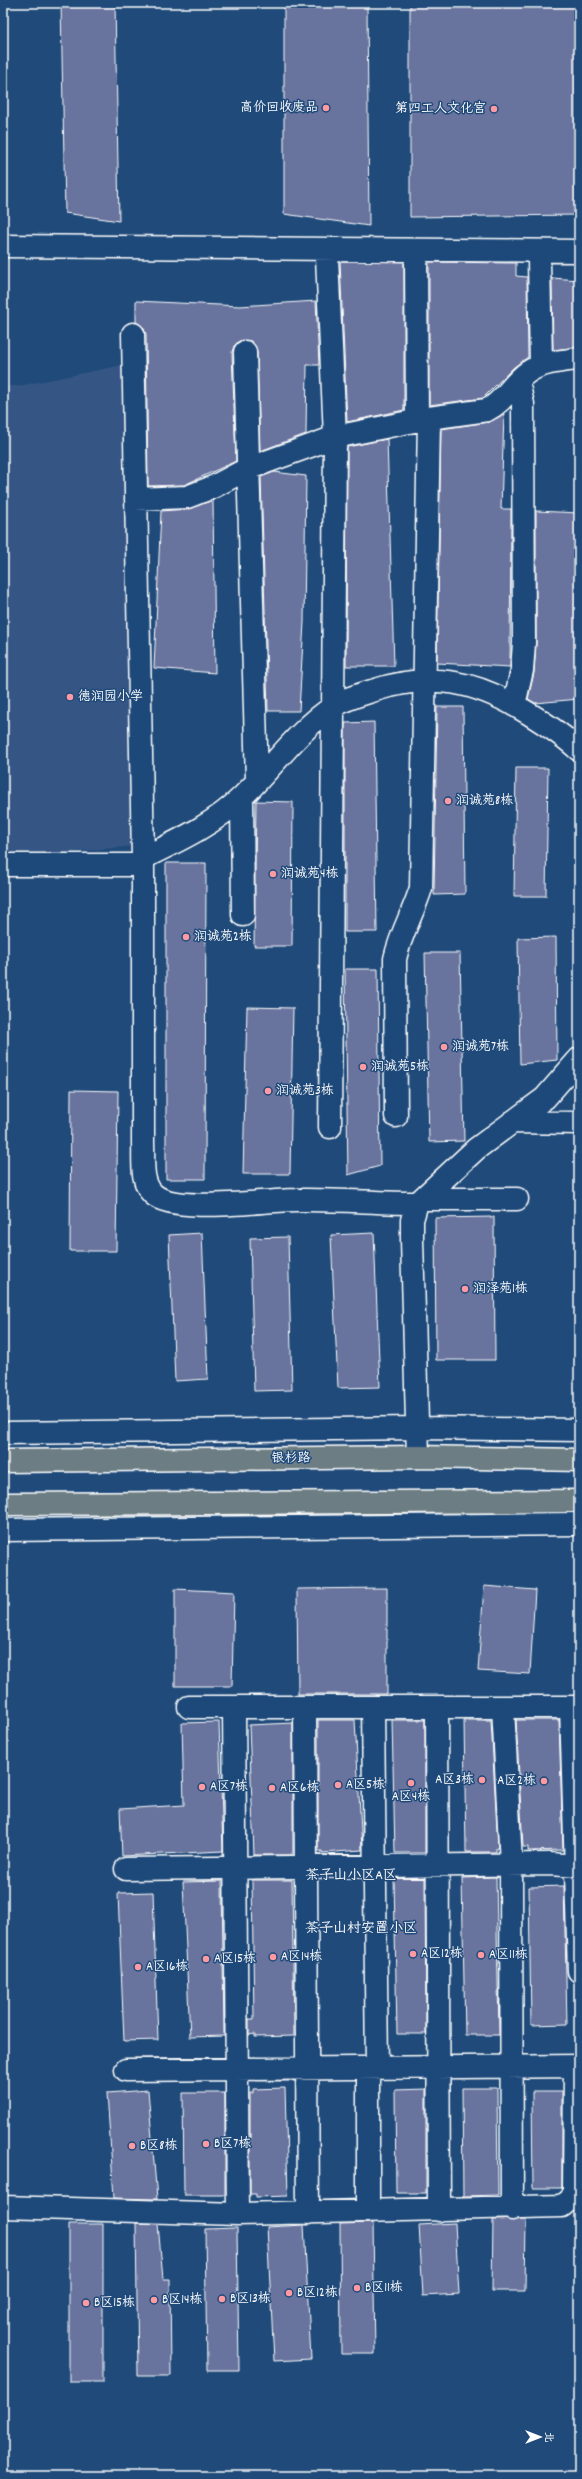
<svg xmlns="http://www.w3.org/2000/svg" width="582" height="2479" viewBox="0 0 582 2479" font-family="Dekko,'LXGW WenKai TC',sans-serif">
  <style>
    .built { fill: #355685 }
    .building { fill: #68739e; stroke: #fff }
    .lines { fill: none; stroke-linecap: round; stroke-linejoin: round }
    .minor-casing { stroke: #fff; stroke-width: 25 }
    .major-casing { stroke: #fff; stroke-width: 25 }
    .minor { stroke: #1f4a7a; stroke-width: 22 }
    .major { stroke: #6c7e84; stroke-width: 22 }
    .poi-dot { fill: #ff9aa2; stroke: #1f4a7a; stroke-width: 1.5 }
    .labels { text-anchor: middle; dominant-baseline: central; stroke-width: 3; stroke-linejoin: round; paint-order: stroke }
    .poi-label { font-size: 13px; fill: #fff; stroke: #1f4a7a; text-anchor: start }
    .street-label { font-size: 13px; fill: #fff; stroke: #1f4a7a }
    .neighbourhood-label { font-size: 14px; fill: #fff; stroke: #1f4a7a }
  </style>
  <rect width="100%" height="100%" fill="#1f4a7a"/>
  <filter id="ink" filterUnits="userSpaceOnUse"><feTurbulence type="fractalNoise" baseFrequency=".025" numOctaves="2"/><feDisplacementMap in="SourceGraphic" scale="8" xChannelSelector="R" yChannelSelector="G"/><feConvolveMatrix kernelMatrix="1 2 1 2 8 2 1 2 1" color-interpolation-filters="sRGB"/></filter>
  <g filter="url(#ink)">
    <path class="built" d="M123 365 143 845 3 859V386H19Z"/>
    <path class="building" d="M61 3H115L119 221 65 213Z
      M284 3H367L369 226 284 214Z
      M410 3H579V215L410 217Z
      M340 261 404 262V410L347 422Z
      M429 262 516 263V276L527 277 528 357 514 367 483 398 429 405Z
      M552 278 579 280V347L553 350Z
      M136 301 240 306 316 301 319 365H307L306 434 260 451 257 351 251 341H239L234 346 232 352 236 461 184 485 148 486 146 334 143 327 136 322Z
      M504 414 501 509H511L510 667 437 663 441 429 489 422Z
      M387 439 394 666H346L347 447Z
      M274 472 306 476 304 622 299 711H268L261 477Z
      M213 500 215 673 154 668 161 511 188 509Z
      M536 511 579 513V699L535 703 528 699 534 673 536 644Z
      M437 707H463L465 894 434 895Z
      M374 722 377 932H345V723Z
      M516 768H548L546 896H514Z
      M256 801 293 802 292 946H254Z
      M166 863H206L205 1179H166Z
      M556 937 557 1060 520 1064 518 938Z
      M425 953H460L464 1141 429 1142Z
      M345 969H378L380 1166 348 1175Z
      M247 1007 293 1008 290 1174H243Z
      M71 1090 118 1091 116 1251H70Z
      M494 1217 495 1360H436L435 1218Z
      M202 1233 208 1379 175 1381 169 1235Z
      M374 1233 380 1387 338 1388 331 1235Z
      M288 1237 292 1390 254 1391 250 1238Z
      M484 1586 535 1590 530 1674 478 1671Z
      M387 1588V1694H298L297 1589Z
      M175 1589 234 1592 232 1686H175Z
      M318 1720H355L362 1850 322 1853V1851H318Z
      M392 1720H425V1853H395Z
      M464 1720H491L498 1848H496V1852H466Z
      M516 1720H559L563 1850 528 1851V1847H523Z
      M219 1722 223 1851 122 1856 120 1809 184 1805 182 1723Z
      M293 1723V1852L291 1855H254L249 1725Z
      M496 1877 499 2035H465L462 1878Z
      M394 1878H425L426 2034H397Z
      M252 1880H292L294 2036 255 2037V2034L249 2035V2019H254Z
      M222 1881 224 2036 190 2037 183 1882Z
      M564 1886 567 2024 531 2025 529 1887Z
      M153 1892 158 2040 124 2041 118 1893Z
      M285 2088 288 2196 256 2197V2194H250V2093H253V2089Z
      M462 2088H497L498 2195 463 2196Z
      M426 2089V2193H396L395 2090Z
      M148 2090 157 2199 114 2198 107 2093Z
      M532 2092H562V2188H533Z
      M183 2093H225V2195H184Z
      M526 2219 525 2291H492L493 2220Z
      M136 2223 158 2224 163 2279H170L171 2376H138Z
      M373 2223 375 2354H341L340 2224Z
      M455 2223 459 2294 423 2296 419 2225Z
      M69 2224H103V2382H69Z
      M304 2225 311 2359 274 2361 267 2227Z
      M237 2228 239 2370H207L205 2229Z"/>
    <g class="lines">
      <defs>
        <path id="minor" d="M3 246 579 251
          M327 257 335 437 330 1127
          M416 258 417 420
          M539 260 541 365
          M133 334 143 858V1143C144 1159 140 1182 153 1194 174 1214 266 1200 296 1200 337 1199 377 1203 417 1203L422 1199H517
          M245 352 257 781
          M136 499 187 497 213 487 247 469 335 437 429 418 487 410C504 402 512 383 528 372 543 362 562 361 579 359
          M514 705 522 670 524 643 523 404 518 382
          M242 797 243 915
          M143 858C178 841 215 824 243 796 273 767 298 730 333 707 344 699 359 695 372 691 432 671 476 681 528 713 546 724 563 735 579 750
          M3 865H143
          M396 1116 395 959C401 932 413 914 421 888L429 418
          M512 1122 579 1123
          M422 1199 476 1149 545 1098 579 1059
          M417 1203 412 1220V1240L418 1457
          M3 1433 418 1428 579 1430
          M3 1530 579 1524
          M189 1707H579
          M234 1707 238 2214
          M305 1707 308 2213
          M373 1707 377 2068
          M437 1707 439 2210
          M503 1707 511 1864 512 2209
          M571 1707 579 1971
          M126 1869 549 1864 579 1866
          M368 2068V2211
          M126 2070 579 2066
          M3 2207 238 2214 562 2206 570 2199 574 2191 575 2066"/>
        <path id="major" d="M3 1461 418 1457 579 1460
          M3 1504 579 1501"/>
      </defs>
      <use href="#minor" class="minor-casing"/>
      <use href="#major" class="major-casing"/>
      <use href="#minor" class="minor"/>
      <use href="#major" class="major"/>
    </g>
  </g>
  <g class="poi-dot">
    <circle cx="326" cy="108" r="4"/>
    <circle cx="494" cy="109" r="4"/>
    <circle cx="70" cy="697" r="4"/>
    <circle cx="448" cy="801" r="4"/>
    <circle cx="273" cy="874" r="4"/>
    <circle cx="186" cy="937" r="4"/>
    <circle cx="444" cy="1047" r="4"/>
    <circle cx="363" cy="1067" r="4"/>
    <circle cx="268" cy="1091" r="4"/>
    <circle cx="465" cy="1289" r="4"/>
    <circle cx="482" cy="1780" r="4"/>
    <circle cx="544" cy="1781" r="4"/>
    <circle cx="411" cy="1783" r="4"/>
    <circle cx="338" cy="1785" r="4"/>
    <circle cx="202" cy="1787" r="4"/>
    <circle cx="272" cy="1788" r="4"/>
    <circle cx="413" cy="1954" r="4"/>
    <circle cx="481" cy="1955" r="4"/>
    <circle cx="273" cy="1957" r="4"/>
    <circle cx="206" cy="1959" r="4"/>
    <circle cx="138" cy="1967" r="4"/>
    <circle cx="206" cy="2144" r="4"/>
    <circle cx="132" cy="2146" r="4"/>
    <circle cx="357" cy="2288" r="4"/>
    <circle cx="289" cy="2293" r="4"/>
    <circle cx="222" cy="2299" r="4"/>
    <circle cx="154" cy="2300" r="4"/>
    <circle cx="86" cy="2303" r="4"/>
  </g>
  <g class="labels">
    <g class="poi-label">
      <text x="318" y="108" text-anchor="end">高价回收废品</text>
      <text x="486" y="109" text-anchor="end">第四工人文化宫</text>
      <text x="78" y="697">德润园小学</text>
      <text x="456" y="801">润诚苑8栋</text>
      <text x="281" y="874">润诚苑4栋</text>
      <text x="194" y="937">润诚苑2栋</text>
      <text x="452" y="1047">润诚苑7栋</text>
      <text x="371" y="1067">润诚苑5栋</text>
      <text x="276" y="1091">润诚苑3栋</text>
      <text x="473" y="1289">润泽苑1栋</text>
      <text x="474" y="1780" text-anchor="end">A区3栋</text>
      <text x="536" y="1781" text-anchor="end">A区2栋</text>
      <text x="346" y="1785">A区5栋</text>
      <text x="210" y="1787">A区7栋</text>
      <text x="280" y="1788">A区6栋</text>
      <text x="411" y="1797" text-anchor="middle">A区4栋</text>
      <text x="421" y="1954">A区12栋</text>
      <text x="489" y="1955">A区11栋</text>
      <text x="281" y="1957">A区14栋</text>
      <text x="214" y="1959">A区15栋</text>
      <text x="146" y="1967">A区16栋</text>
      <text x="214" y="2144">B区7栋</text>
      <text x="140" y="2146">B区8栋</text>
      <text x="365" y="2288">B区11栋</text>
      <text x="297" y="2293">B区12栋</text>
      <text x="230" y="2299">B区13栋</text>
      <text x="162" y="2300">B区14栋</text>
      <text x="94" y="2303">B区15栋</text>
    </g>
    <g class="street-label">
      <text transform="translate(291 1459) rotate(-1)">银杉路</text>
    </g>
    <g class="neighbourhood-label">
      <text x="351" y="1876">茶子山小区A区</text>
      <text x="361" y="1929">茶子山村安置小区</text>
    </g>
  </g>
  <rect width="582" height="2479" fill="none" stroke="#1f4a7a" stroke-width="16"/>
  <rect x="8" y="8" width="566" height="2463" fill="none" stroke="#fff" stroke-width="1.5" filter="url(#ink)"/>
  <g transform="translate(540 2437) rotate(90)" stroke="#1f4a7a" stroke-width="3" paint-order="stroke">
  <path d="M0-3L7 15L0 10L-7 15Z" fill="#ffffff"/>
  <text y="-6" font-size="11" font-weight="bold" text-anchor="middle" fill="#ffffff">北</text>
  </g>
</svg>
